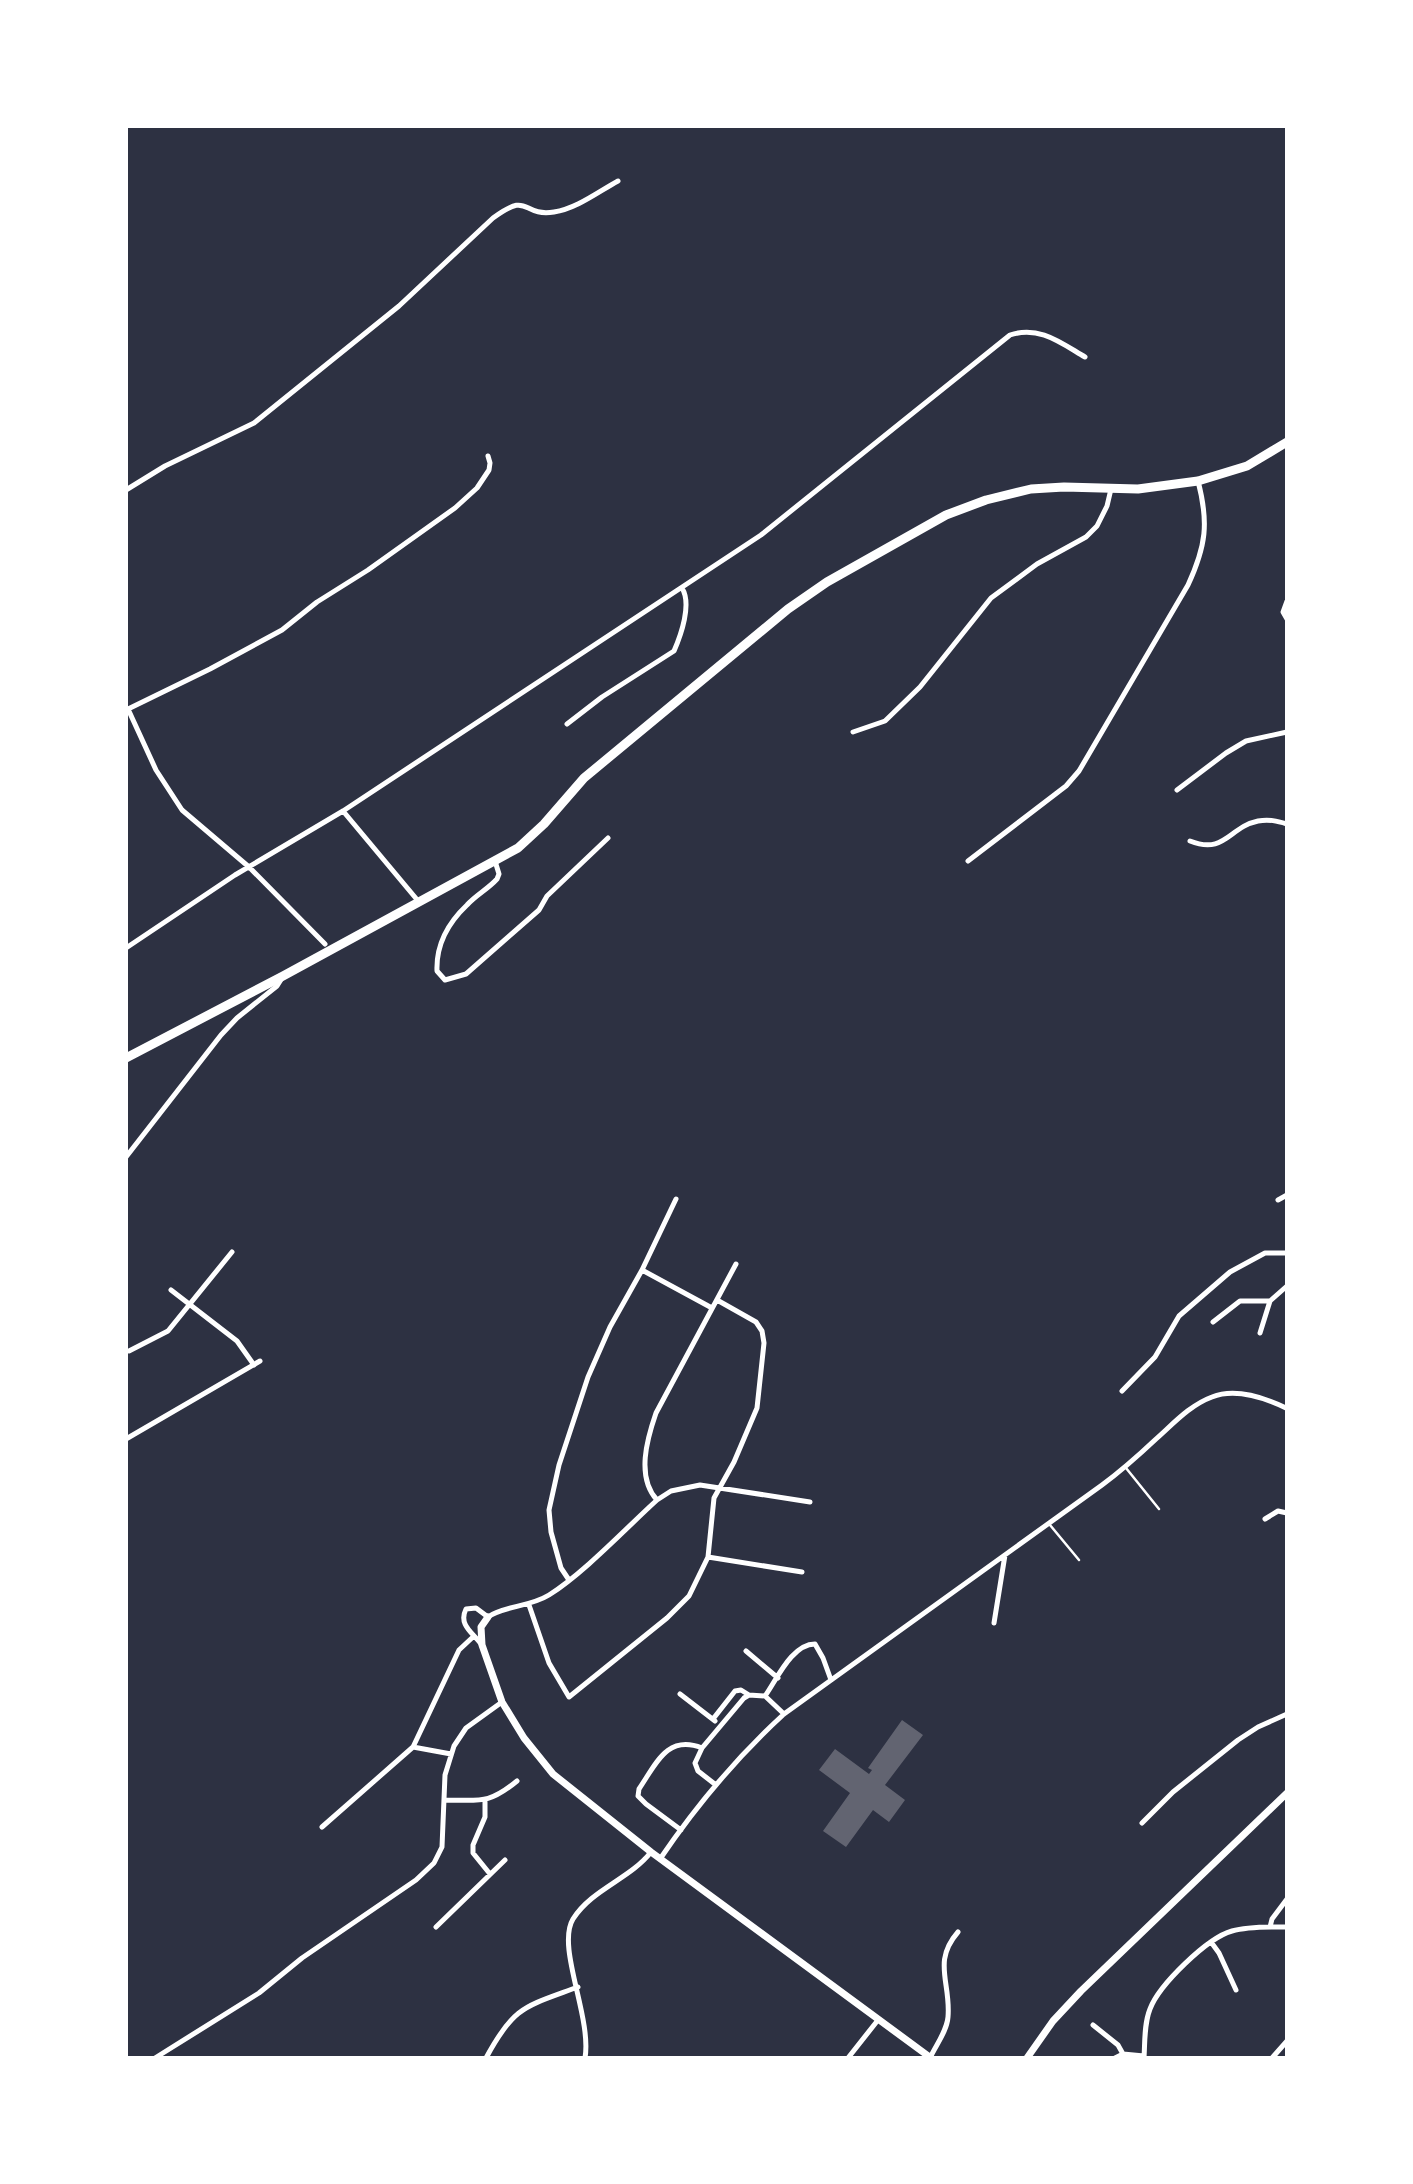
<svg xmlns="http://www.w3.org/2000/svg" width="1413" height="2184" viewBox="0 0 1413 2184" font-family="Inter,sans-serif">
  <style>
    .building { fill: #626471 }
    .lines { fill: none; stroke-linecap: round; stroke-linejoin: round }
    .service { stroke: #fff; stroke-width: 2.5 }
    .minor { stroke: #fff; stroke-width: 5 }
    .tertiary { stroke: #fff; stroke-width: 7 }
    .primary { stroke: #fff; stroke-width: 9 }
  </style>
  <rect width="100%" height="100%" fill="#2d3142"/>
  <path class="building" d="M902 1720 923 1735 885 1785 905 1800 889 1822 873 1810 846 1847 823 1831 850 1793 819 1770 835 1749 869 1774 872 1770 868 1768Z"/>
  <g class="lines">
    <path class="service" d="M1126 1468 1159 1509
      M1050 1525 1079 1560"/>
    <path class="minor" d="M126 490 165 466 254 423 399 306 493 218C531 190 520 217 554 212 576 209 598 192 618 181
      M1287 601 1283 612 1287 619
      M128 709 156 770 182 810 249 867 325 944
      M126 710 210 669 282 630 317 602 368 570 455 508 477 488 489 470 490 463 488 456
      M567 724 602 697 674 651C681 635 692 604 682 588
      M853 732 885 721 920 687 991 598 1037 564 1086 537 1097 526 1107 506 1111 489
      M1177 790 1226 753 1246 741 1287 732
      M343 811 419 902
      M1190 841C1225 855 1229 827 1258 821 1269 819 1277 821 1287 824
      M495 861 499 874 497 879C488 889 476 895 467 905 448 923 436 945 437 971L445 980 466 974 539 910 547 896 608 838
      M968 861 1066 786 1079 771 1188 585C1206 546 1209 523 1198 481
      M126 948 235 875 343 811 761 535 1010 335C1039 325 1061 343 1085 357
      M126 1157 221 1035 237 1018 277 986 282 978
      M1278 1200 1287 1195
      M642 1270 712 1308
      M171 1290 237 1341 254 1365
      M1213 1322 1240 1301H1270
      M1260 1333 1270 1301 1287 1286
      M129 1351 168 1331 232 1252
      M1122 1391 1155 1357 1179 1316 1230 1272 1265 1253H1287
      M126 1439 260 1361
      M657 1500C636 1477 647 1439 656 1413L736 1264
      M1265 1519 1278 1511 1287 1513
      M708 1557 802 1572
      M569 1580 561 1568 551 1532 549 1510 559 1465 588 1377 610 1327 642 1270 676 1199
      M529 1605 549 1663 569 1697 667 1618 689 1596 708 1557 714 1498 734 1462 757 1408 764 1343 762 1331 756 1322 717 1300
      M994 1623 1005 1555
      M481 1644C473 1633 458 1625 466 1609L476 1608 488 1617C503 1606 530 1607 549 1595 585 1572 625 1529 657 1500L671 1491 700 1485 810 1502
      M746 1651 778 1678
      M680 1694 715 1721
      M765 1696 784 1714
      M713 1719 735 1691 741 1690 749 1695
      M413 1747 451 1754
      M716 1785 698 1771 695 1763 702 1748 744 1698 749 1695 765 1696C777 1679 792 1644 815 1644L823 1658 831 1680
      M444 1800C480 1800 488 1805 517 1781
      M485 1801V1817L473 1845V1853L490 1874
      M1142 1823 1173 1792 1238 1740 1258 1727 1287 1714
      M322 1827 413 1747 459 1650 474 1636
      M681 1830 646 1804 638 1796 639 1789C656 1764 667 1734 702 1748
      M660 1859C696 1806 737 1757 784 1714L1102 1485C1121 1471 1139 1455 1156 1439 1173 1424 1190 1405 1212 1397 1235 1388 1265 1398 1286 1408
      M436 1927 505 1860
      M1270 1927 1272 1919 1287 1899
      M1211 1942 1219 1953 1236 1990
      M1093 2025 1118 2045 1123 2054
      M155 2058 259 1993 302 1958 416 1880 434 1863 442 1847 445 1775 454 1746 466 1728 502 1702
      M486 2058C514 2006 524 2007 578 1987
      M585 2058C592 2017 556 1947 573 1919 592 1889 630 1879 651 1852
      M848 2058 878 2020
      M930 2058C936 2045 947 2031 948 2017 951 1982 932 1962 958 1932
      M1115 2058 1123 2054 1144 2056
      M1144 2058C1145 2042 1144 2024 1150 2009 1159 1985 1207 1938 1232 1931 1249 1926 1270 1927 1287 1927
      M1272 2058 1287 2041"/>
    <path class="tertiary" d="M488 1617 481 1627 482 1645 502 1702 524 1738 553 1774 651 1852 931 2058
      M1027 2058 1053 2021 1081 1991 1287 1793"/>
    <path class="primary" d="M126 1058 283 976 518 848 544 824 584 778 788 609 827 582 946 515 986 500 1031 489 1064 487 1138 489 1198 481 1247 466 1287 442"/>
  </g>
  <rect width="1413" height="2184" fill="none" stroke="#ffffff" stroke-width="256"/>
</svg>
